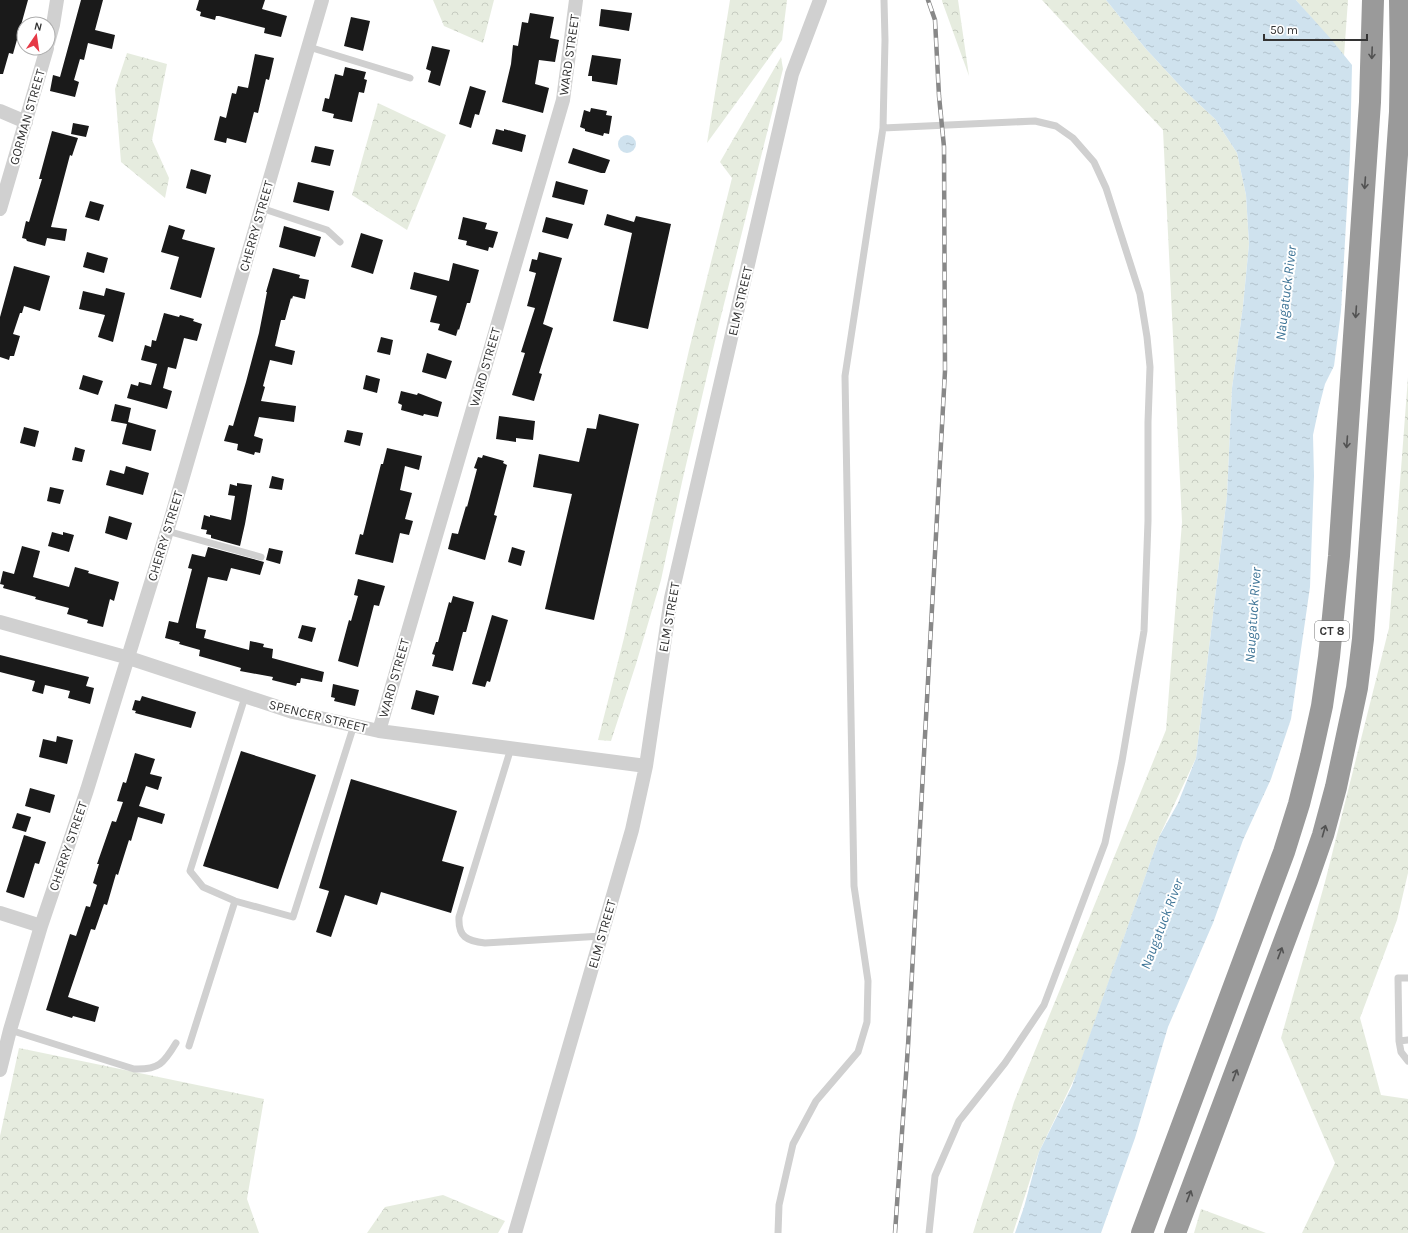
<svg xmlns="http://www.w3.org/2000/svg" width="1408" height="1233" viewBox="0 0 1408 1233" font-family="Karla,sans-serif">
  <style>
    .forest { fill: url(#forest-crowns) }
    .water { fill: url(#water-ripples) }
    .building { fill: #1a1a1a }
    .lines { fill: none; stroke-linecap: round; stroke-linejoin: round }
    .service { stroke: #d0d0d0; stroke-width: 7 }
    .minor { stroke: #d0d0d0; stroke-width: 14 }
    .motorway { stroke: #9a9a9a; stroke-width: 22 }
    .rail-casing { stroke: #888; stroke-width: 4.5 }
    .rail { stroke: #fff; stroke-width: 3; stroke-dasharray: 9; stroke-linecap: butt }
    .oneway { stroke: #525252 }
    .labels { text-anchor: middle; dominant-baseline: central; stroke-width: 4; stroke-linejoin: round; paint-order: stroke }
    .shield { fill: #fff; stroke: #707070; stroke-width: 1 }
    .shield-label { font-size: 12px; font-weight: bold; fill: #333 }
    .street-label { font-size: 13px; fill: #333; stroke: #fff }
    .water-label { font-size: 14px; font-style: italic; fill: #3f7597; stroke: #fff }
  </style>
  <defs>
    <pattern id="forest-crowns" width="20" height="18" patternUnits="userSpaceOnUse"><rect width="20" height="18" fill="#e6ecdf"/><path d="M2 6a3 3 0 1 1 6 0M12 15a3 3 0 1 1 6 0" fill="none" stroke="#c6cbc0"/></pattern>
    <pattern id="water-ripples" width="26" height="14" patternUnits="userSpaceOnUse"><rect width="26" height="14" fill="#cfe2ee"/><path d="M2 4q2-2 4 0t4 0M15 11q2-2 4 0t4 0" fill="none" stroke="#b2c2cd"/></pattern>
  </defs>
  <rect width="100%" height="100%" fill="#fff"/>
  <path class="forest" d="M433 0H494L483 43 444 26Z
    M730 0H787L782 40 707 143Z
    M942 0H958L969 76 942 1Z
    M1042 0H1106L1146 49 1184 90 1215 119 1237 153 1246 195 1249 244 1243 306 1232 388 1227 496 1196 758 1159 837 1077 1073 1039 1152 1013 1233H973L1014 1102 1166 730 1182 522 1163 130Z
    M1296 0H1348L1344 56Z
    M127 53 167 64 152 140 169 178 165 198 121 162 115 89Z
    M781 57 783 69 720 320 682 482 661 580 636 664 611 741 598 740 624 638 689 350 732 178 720 162Z
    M378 103 446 135 407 230 352 195Z
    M1408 377V873L1397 920 1360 1018 1381 1095 1408 1099V1233H1302L1335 1163 1281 1038 1325 882 1389 628Z
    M19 1048 264 1099 247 1199 259 1233H0V1136Z
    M443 1195 505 1221 498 1233H367L385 1207Z
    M1201 1209 1266 1233H1194Z"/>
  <path class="water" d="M1106 0H1296L1331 39 1352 65 1350 154 1341 311 1334 366 1325 384 1319 407 1313 435 1314 476 1310 587 1291 719 1271 779 1243 840 1213 923 1168 1027 1135 1138 1101 1233H1015L1024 1207 1039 1152 1072 1086 1159 837 1178 803 1196 758 1227 496 1232 388 1243 306 1249 244 1246 195 1237 153 1215 119 1184 90 1146 49Z
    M618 144a9 9 0 1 1 18 0a9 9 0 1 1-18 0Z"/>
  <path class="building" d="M0 0H28L13 54 9 53 3 74H0Z
    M81 0H103L95 30 115 35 112 49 88 43 84 60 80 59 74 80 79 82 75 97 50 91 53 75 60 77Z
    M199 0H265L262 9 287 16 281 37 264 33 265 28 219 16H216L215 20 200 16 201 12 196 10Z
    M601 9 632 13 629 31 599 26Z
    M530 13 554 17 550 38 559 40 555 62 539 60 535 84 549 88 543 113 502 102 511 64 513 45 518 46 522 22 528 23Z
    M351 17 370 21 363 51 344 46Z
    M432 46 450 50 440 86 428 82 431 71 426 69Z
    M255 54 274 58 269 80 266 79 258 113 254 112 246 143 227 138 226 143 214 140 220 116 226 118 232 93 236 94 238 86 248 88Z
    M592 55 621 59 617 85 592 81V76H588Z
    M345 67 366 72 364 79 367 80 364 93 359 92 352 122 333 118 334 114 322 111 325 98 329 99 335 74 343 76Z
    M470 86 486 91 479 115 475 114 471 128 459 124Z
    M591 108 607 111 606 115 612 116 609 134 604 133 603 136 585 131V129L580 127 584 110 590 112Z
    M73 123 89 126 86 137 71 134Z
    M496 129 504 131V129L526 135 522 152 492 144Z
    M52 131 78 138 72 156 70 155 51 227 67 229 65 241 47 238 45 246 27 241 26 239 22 238 26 221 29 222 42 179H39Z
    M315 146 334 150 330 166 311 162Z
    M573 148 610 160 605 173H601L568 163Z
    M191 169 211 175 206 194 186 188Z
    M556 181 588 190 584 205 552 197Z
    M298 182 334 191 329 211 293 202Z
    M90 201 104 205 99 221 85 217Z
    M607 214 634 222 636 216 671 224 648 329 613 321 632 233 604 225Z
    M463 217 487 223 485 229 498 232 493 248 489 247 488 251 466 245 467 241 458 239Z
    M546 217 573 224 568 239 542 232Z
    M169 225 185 230 182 239 215 248 201 298 170 289 179 257 161 252Z
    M284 226 321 237 315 257 279 247Z
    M361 233 383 240 373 274 351 267Z
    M87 252 108 258 104 273 83 267Z
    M539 252 562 258 543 324 553 328 539 373 542 374 534 401 512 395 525 353 521 352 535 308 527 306 536 273 529 271 532 259 537 260Z
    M453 263 479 270 470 303H467L459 330 458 329 456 336 438 330 440 324 430 322 437 296 410 289 414 272 449 281Z
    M14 266 50 276 40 311 24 306 22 313H20L13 334 20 336 14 356H10L9 360 0 357V317Z
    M273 268 300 275 299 278 309 280 305 299 293 296 292 299 291 298 285 320H281L275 346 295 351 292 365 270 360 263 386 265 387 261 401 296 406 294 422 259 417 254 436 263 439 260 453 255 452 254 455 237 450 238 444 224 441 229 425 233 426 246 382 259 333 267 292H266Z
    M106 288 125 293 113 342 98 337 105 315 79 309 83 291 104 296Z
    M164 313 179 317 180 315 194 319 193 321 202 324 197 341 184 338 176 369 168 367 163 388 172 391 167 409 127 398 131 384 138 386 139 382 151 385 157 364 141 360 145 345 151 347 152 340 156 341Z
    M381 337 393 340 390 355 377 352Z
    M427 353 452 361 446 379 422 372Z
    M83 375 103 381 98 395 79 389Z
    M366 375 380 379 377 393 363 389Z
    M401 391 417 395 418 393 442 402 438 417 424 414 423 416 401 410 402 405 398 403Z
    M115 404 131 408 128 422 156 430 151 451 122 444 127 424 111 421Z
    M599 414 639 424 594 620 545 609 572 494 533 487 539 454 579 462 587 428 596 429Z
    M499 416 535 421 533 440 516 438V442L496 439Z
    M24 427 39 431 35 447 20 443Z
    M347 430 363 433 360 446 344 442Z
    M75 447 85 450 82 462 72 460Z
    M387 448 422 456 419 470 405 466 400 490 412 493 405 519 413 521 409 535 400 533 393 563 355 554 360 534 363 535 381 464H383Z
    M483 455 504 461 503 463 507 465 494 515 497 516 485 560 448 549 452 533 458 534 466 506 467 507 477 469 474 468 478 457 482 458Z
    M126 466 149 473 143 495 106 485 110 470 124 474Z
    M272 476 284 479 282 490 269 488Z
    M237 483 252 485 245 524 240 546 211 538V535L206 534 207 530 201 529 204 515 210 517V515L231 520 235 496 228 495 230 484 237 486Z
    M50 487 64 490 60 504 47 501Z
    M109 516 132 523 127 540 105 533Z
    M52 532 63 535V532L74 535 69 552 48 546Z
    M22 546 40 551 33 577 69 587 75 567 89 571 88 573 119 582 114 601 110 599 103 627 87 623 88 620 67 614 69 608 35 599 36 597 3 588 4 585 0 584 3 571 14 574Z
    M208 547 264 562 260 575 231 568 227 581 208 577 196 625V628L206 630 204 638 249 650 250 641 264 644 263 647 273 649 272 658 324 672 322 682 301 678 300 683H297L296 686 272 680 273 677 240 671 241 668 199 656 200 650 179 644 180 642 165 638 169 621 178 623 192 569 188 568 192 554 205 557Z
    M512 547 525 551 521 566 508 562Z
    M269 548 283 551 280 564 266 560Z
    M358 579 385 586 379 606 374 605 358 667 338 661 349 620 351 621 358 596 354 595Z
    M453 596 474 602 466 632H463L453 671 432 666 435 655 432 654 436 642H438L449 602 451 603Z
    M492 615 508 620 490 682 487 681 485 687 472 684Z
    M302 625 316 628 312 642 298 638Z
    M0 655 89 677 86 686 94 688 90 704 68 698 70 691 45 685 43 694 32 691 35 681 0 672Z
    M333 684 359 690 355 706 334 701 335 698 331 697Z
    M416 690 439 696 434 715 411 709Z
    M142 696 196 712 191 728 135 713 136 711 132 710 135 700 140 701Z
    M57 736 73 740 67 764 39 757 43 739 56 742Z
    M241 751 316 775 278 889 203 866Z
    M135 753 155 759 150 774 162 777 158 790 146 786 139 806 165 814 162 824 138 817 131 841 129 840 118 875 116 874 107 905 104 904 95 930 91 929 68 997 99 1007 95 1022 73 1016 72 1018 46 1010 70 934 76 936 86 906 90 907 97 885 93 883 99 864H97L112 821 116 822 123 802 117 801 123 782 126 783Z
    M351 779 457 811 442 861 464 867 451 913 381 892 377 905 345 895 331 937 316 932 329 891 319 888Z
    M30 788 55 795 50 813 25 806Z
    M17 813 31 817 26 832 12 828Z
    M24 835 46 842 39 864 35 863 24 898 6 892Z"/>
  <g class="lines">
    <path class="service" d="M309 47 410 78
      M883 128 1035 121 1056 126 1073 138 1094 162 1106 188 1140 294 1147 337 1150 367 1148 422V521L1144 631 1122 761 1105 843 1044 1005 1005 1063 959 1121 935 1176 929 1233
      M261 208 327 230 340 242
      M167 531 261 557
      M245 697 190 871 203 887 235 901 293 917 354 725
      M511 748 459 917C458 937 467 941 485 943L602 936
      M1408 978H1398L1399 1041 1401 1052 1408 1061
      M10 1030 134 1069C159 1070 164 1063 176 1043
      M1399 1041 1408 1040
      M189 1046 235 901
      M778 1233 779 1205 793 1144 816 1101 858 1052 867 1022 868 981 854 886 845 376 883 128 885 40 884 0"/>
    <path class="minor" d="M48 43 53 25 57 0
      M0 111 26 122
      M0 209 47 48
      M0 622 129 658 293 712 379 731 646 766
      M379 731 563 100 576 0
      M0 913 41 926
      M0 1070 10 1030 41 926 87 790 171 518 322 0
      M515 1233 632 830 646 766 671 598 792 74 820 0"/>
    <path class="motorway" d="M1142 1233 1284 852 1299 804 1311 756 1322 706 1329 657 1339 556 1370 102 1373 0
      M1175 1233 1307 881 1323 835 1336 787 1357 688 1363 639 1400 112 1401 62 1400 0"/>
    <defs>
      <path id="rail" d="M895 1233 908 1046 945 371 944 147 939 96 935 20 928 0"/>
    </defs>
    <use href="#rail" class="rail-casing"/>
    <use href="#rail" class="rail"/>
  </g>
  <defs><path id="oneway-shaft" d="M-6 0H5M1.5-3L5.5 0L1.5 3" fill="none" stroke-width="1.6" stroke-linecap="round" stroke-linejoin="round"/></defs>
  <g class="oneway">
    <use href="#oneway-shaft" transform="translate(1372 53) rotate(92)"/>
    <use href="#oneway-shaft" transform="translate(1365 183) rotate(94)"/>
    <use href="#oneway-shaft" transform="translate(1356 312) rotate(94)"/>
    <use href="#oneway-shaft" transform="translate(1347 442) rotate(94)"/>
    <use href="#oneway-shaft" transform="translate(1324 831) rotate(-74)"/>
    <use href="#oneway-shaft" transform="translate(1280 953) rotate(-69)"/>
    <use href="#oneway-shaft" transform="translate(1235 1075) rotate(-69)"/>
    <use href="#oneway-shaft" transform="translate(1189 1196) rotate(-69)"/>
  </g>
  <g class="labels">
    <rect class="shield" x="1315" y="621" width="34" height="20" rx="3"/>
    <g class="shield-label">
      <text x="1332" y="631">CT 8</text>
    </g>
    <g class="street-label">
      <text transform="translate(569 55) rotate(-82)">WARD STREET</text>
      <text transform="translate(27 117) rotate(-74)">GORMAN STREET</text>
      <text transform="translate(256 226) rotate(-74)">CHERRY STREET</text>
      <text transform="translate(740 301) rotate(-77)">ELM STREET</text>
      <text transform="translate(485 367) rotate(-74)">WARD STREET</text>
      <text transform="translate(165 536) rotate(-73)">CHERRY STREET</text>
      <text transform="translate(669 617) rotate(-80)">ELM STREET</text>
      <text transform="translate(394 678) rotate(-74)">WARD STREET</text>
      <text transform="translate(318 716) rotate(14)">SPENCER STREET</text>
      <text transform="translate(68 846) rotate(-71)">CHERRY STREET</text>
      <text transform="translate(602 934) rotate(-74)">ELM STREET</text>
    </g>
    <g class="water-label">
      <text transform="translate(1286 293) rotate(-83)">Naugatuck River</text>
      <text transform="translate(1253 615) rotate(-86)">Naugatuck River</text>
      <text transform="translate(1162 924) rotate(-69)">Naugatuck River</text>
    </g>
  </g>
  <g transform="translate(36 36) rotate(13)"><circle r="19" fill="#ffffff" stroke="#adadad"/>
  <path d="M0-3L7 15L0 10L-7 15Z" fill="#e63946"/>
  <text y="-6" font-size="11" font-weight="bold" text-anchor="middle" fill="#333333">N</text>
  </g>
  <path d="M1264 34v6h103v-6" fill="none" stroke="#333333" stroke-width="2"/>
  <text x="1270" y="34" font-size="12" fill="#333333" stroke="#ffffff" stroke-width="3" paint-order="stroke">50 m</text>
</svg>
